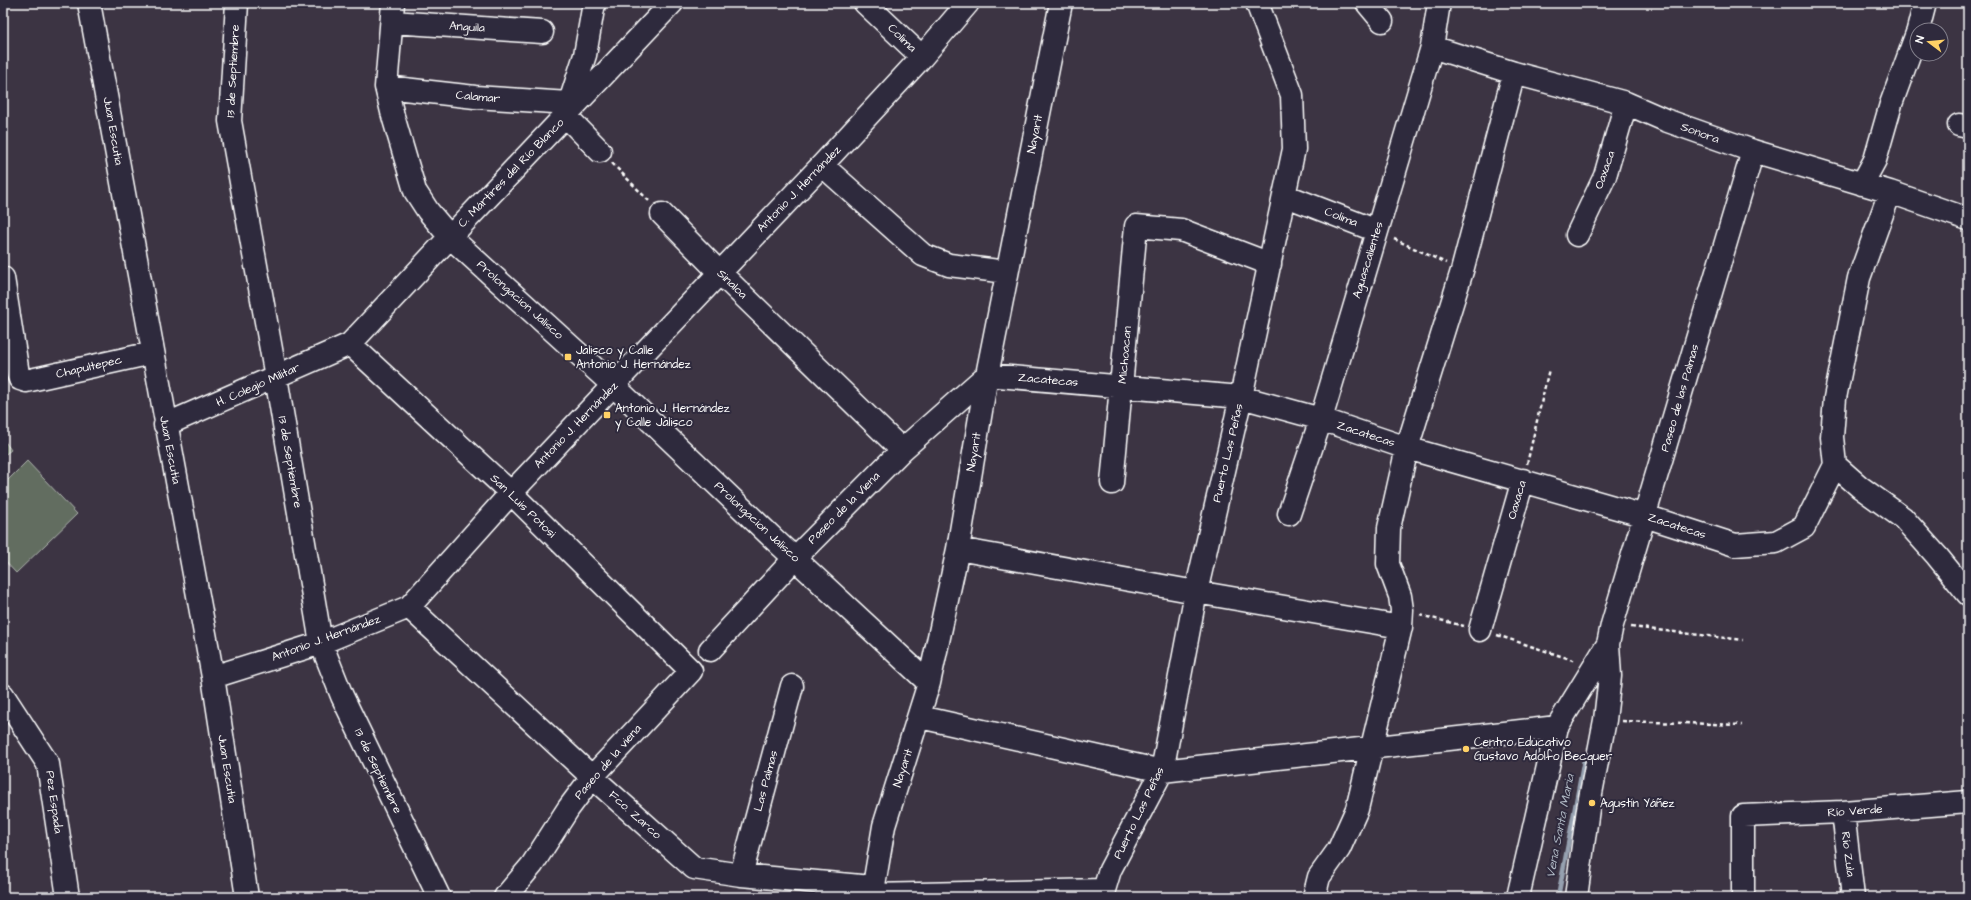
<svg xmlns="http://www.w3.org/2000/svg" width="1971" height="900" viewBox="0 0 1971 900" font-family="'Architects Daughter',sans-serif">
  <style>
    .green { fill: #626d61; stroke: #b0b6b0 }
    .lines { fill: none; stroke-linecap: round; stroke-linejoin: round }
    .stream { stroke: #96a1b0; stroke-width: 4.5 }
    .minor-casing { stroke: #fff; stroke-width: 25 }
    .path { stroke: #fff; stroke-width: 2.5; stroke-dasharray: 4 3; stroke-linecap: butt }
    .minor { stroke: #2f2a3d; stroke-width: 22 }
    .poi-dot { fill: #ffd166; stroke: #2f2a3d; stroke-width: 1.5 }
    .labels { text-anchor: middle; dominant-baseline: central; stroke-width: 4; stroke-linejoin: round; paint-order: stroke }
    .street-label { font-size: 12px; fill: #fff; stroke: #2f2a3d }
    .poi-label { font-size: 12px; fill: #fff; stroke: #2f2a3d; text-anchor: start }
    .water-label { font-size: 13px; font-style: italic; fill: #b0b9c4; stroke: #2f2a3d }
  </style>
  <rect width="100%" height="100%" fill="#3c3443"/>
  <filter id="ink" filterUnits="userSpaceOnUse"><feTurbulence type="fractalNoise" baseFrequency=".025" numOctaves="2"/><feDisplacementMap in="SourceGraphic" scale="8" xChannelSelector="R" yChannelSelector="G"/><feConvolveMatrix kernelMatrix="1 2 1 2 8 2 1 2 1" color-interpolation-filters="sRGB"/></filter>
  <g filter="url(#ink)">
    <path class="green" d="M3 439 11 450 3 456Z
      M27 461 77 514 16 573 3 559V485Z"/>
    <g class="lines">
      <path class="stream" d="M1558 897 1584 760"/>
      <defs>
        <path id="minor" d="M89 3 213 677 247 897
          M237 3 230 121 276 377 321 643 342 696 439 897
          M393 3 386 87 393 116 415 191 428 211 450 237 614 386 777 542 929 683
          M865 3 922 57
          M1367 3 1382 21
          M392 22 542 32
          M1918 30 1925 3
          M1432 47 1514 73 1626 103 1665 120 1753 151 1890 192 1968 219
          M386 87 475 97 569 103
          M567 111 585 55 594 3
          M565 115 600 151
          M1959 125 1968 127
          M822 165 923 255 949 265 1007 272
          M1862 184 1875 160 1891 104 1917 33
          M1284 195 1377 231
          M662 214 719 272 902 450
          M1577 235 1605 176 1626 103
          M3 278 18 374 20 379 26 381 152 353
          M350 344 511 493 691 671 592 777 568 809 532 865 505 897
          M165 425 350 344 450 237 672 3
          M1835 465 1860 487 1903 518 1937 556 1968 594
          M1112 483 1136 226 1181 230 1270 264
          M1289 514 1321 419 1432 47 1439 3
          M958 549 1196 592 1401 627 1357 809 1339 849 1319 877 1314 897
          M409 607 592 777 694 868 741 875 872 887
          M1401 627 1402 610 1400 596 1388 564 1389 528 1407 448 1462 271 1514 73
          M1480 630 1523 480
          M710 650 795 558 902 450 987 375 1241 397 1321 419 1407 448 1645 516 1735 545 1776 542 1804 527 1835 465 1832 437 1835 398 1859 278 1890 192
          M213 677 321 643 409 607 511 493 822 165 922 57 968 3
          M3 695 48 764 68 897
          M920 717 1162 771 1557 727
          M1843 812 1853 897
          M741 875 792 686
          M872 895 1104 890
          M872 897 884 826 929 683 958 549 987 375 1061 3
          M1104 897V890L1110 870 1162 771 1196 592 1241 397 1294 149 1292 95 1257 3
          M1518 897 1557 727 1608 644
          M1576 897 1588 809 1605 720 1610 676 1608 644 1612 625 1753 151
          M1743 897V816L1843 812 1968 802"/>
      </defs>
      <use href="#minor" class="minor-casing"/>
      <path class="path" d="M612 163 650 202
        M1394 239 1446 263
        M1527 464 1549 369
        M1420 615 1464 626
        M1631 627 1743 640
        M1497 635 1576 661
        M1622 721 1742 725"/>
      <use href="#minor" class="minor"/>
    </g>
  </g>
  <g class="poi-dot">
    <rect x="564" y="353" width="8" height="8" rx="2"/>
    <rect x="603" y="411" width="8" height="8" rx="2"/>
    <circle cx="1466" cy="749" r="4"/>
    <circle cx="1592" cy="803" r="4"/>
  </g>
  <g class="labels">
    <g class="street-label">
      <text transform="translate(467 27) rotate(4)">Anguila</text>
      <text transform="translate(902 38) rotate(44)">Colima</text>
      <text transform="translate(233 71) rotate(-87)">13 de Septiembre</text>
      <text transform="translate(478 97) rotate(5)">Calamar</text>
      <text transform="translate(113 131) rotate(80)">Juan Escutia</text>
      <text transform="translate(1700 133) rotate(20)">Sonora</text>
      <text transform="translate(1035 134) rotate(-79)">Nayarit</text>
      <text transform="translate(1605 170) rotate(-71)">Oaxaca</text>
      <text transform="translate(511 173) rotate(-46)">C. Mártires del Río Blanco</text>
      <text transform="translate(799 189) rotate(-46)">Antonio J. Hernández</text>
      <text transform="translate(1341 217) rotate(21)">Colima</text>
      <text transform="translate(1368 260) rotate(-73)">Aguascalientes</text>
      <text transform="translate(732 284) rotate(44)">Sinaloa</text>
      <text transform="translate(520 300) rotate(42)">Prolongacion Jalisco</text>
      <text transform="translate(1125 355) rotate(-85)">Michoacan</text>
      <text transform="translate(89 367) rotate(-13)">Chapultepec</text>
      <text transform="translate(1048 380) rotate(5)">Zacatecas</text>
      <text transform="translate(258 385) rotate(-24)">H. Colegio Militar</text>
      <text transform="translate(1680 398) rotate(-74)">Paseo de las Palmas</text>
      <text transform="translate(576 425) rotate(-46)">Antonio J. Hernández</text>
      <text transform="translate(1366 434) rotate(18)">Zacatecas</text>
      <text transform="translate(170 450) rotate(79)">Juan Escutia</text>
      <text transform="translate(974 452) rotate(-81)">Nayarit</text>
      <text transform="translate(1228 453) rotate(-77)">Puerto Las Peñas</text>
      <text transform="translate(290 462) rotate(80)">13 de Septiembre</text>
      <text transform="translate(1517 500) rotate(-74)">Oaxaca</text>
      <text transform="translate(523 506) rotate(44)">San Luis Potosi</text>
      <text transform="translate(844 508) rotate(-45)">Paseo de la Viena</text>
      <text transform="translate(757 522) rotate(43)">Prolongacion Jalisco</text>
      <text transform="translate(1677 526) rotate(18)">Zacatecas</text>
      <text transform="translate(326 638) rotate(-20)">Antonio J. Hernández</text>
      <text transform="translate(608 762) rotate(-49)">Paseo de la viena</text>
      <text transform="translate(903 768) rotate(-72)">Nayarit</text>
      <text transform="translate(227 769) rotate(81)">Juan Escutia</text>
      <text transform="translate(378 771) rotate(64)">13 de Septiembre</text>
      <text transform="translate(766 781) rotate(-75)">Las Palmas</text>
      <text transform="translate(54 802) rotate(82)">Pez Espada</text>
      <text transform="translate(1855 811) rotate(-4)">Río Verde</text>
      <text transform="translate(1139 813) rotate(-64)">Puerto Las Peñas</text>
      <text transform="translate(635 815) rotate(42)">Fco. Zarco</text>
      <text transform="translate(1848 854) rotate(83)">Río Zula</text>
    </g>
    <g class="poi-label">
      <text x="576" y="350">Jalisco y Calle<tspan x="576" dy="14">Antonio J. Hernández</tspan></text>
      <text x="615" y="408">Antonio J. Hernández<tspan x="615" dy="14">y Calle Jalisco</tspan></text>
      <text x="1474" y="742">Centro Educativo<tspan x="1474" dy="14">Gustavo Adolfo Becquer</tspan></text>
      <text x="1600" y="803">Agustín Yáñez</text>
    </g>
    <g class="water-label">
      <text transform="translate(1560 826) rotate(-79)">Vena Santa Maria</text>
    </g>
  </g>
  <rect width="1971" height="900" fill="none" stroke="#2f2a3d" stroke-width="16"/>
  <rect x="8" y="8" width="1955" height="884" fill="none" stroke="#fff" stroke-width="1.5" filter="url(#ink)"/>
  <g transform="translate(1929 42) rotate(286)"><circle r="19" fill="#2f2a3d" stroke="#827f8b"/>
  <path d="M0-3L7 15L0 10L-7 15Z" fill="#ffd166"/>
  <text y="-6" font-size="11" font-weight="bold" text-anchor="middle" fill="#ffffff">N</text>
  </g>
</svg>
